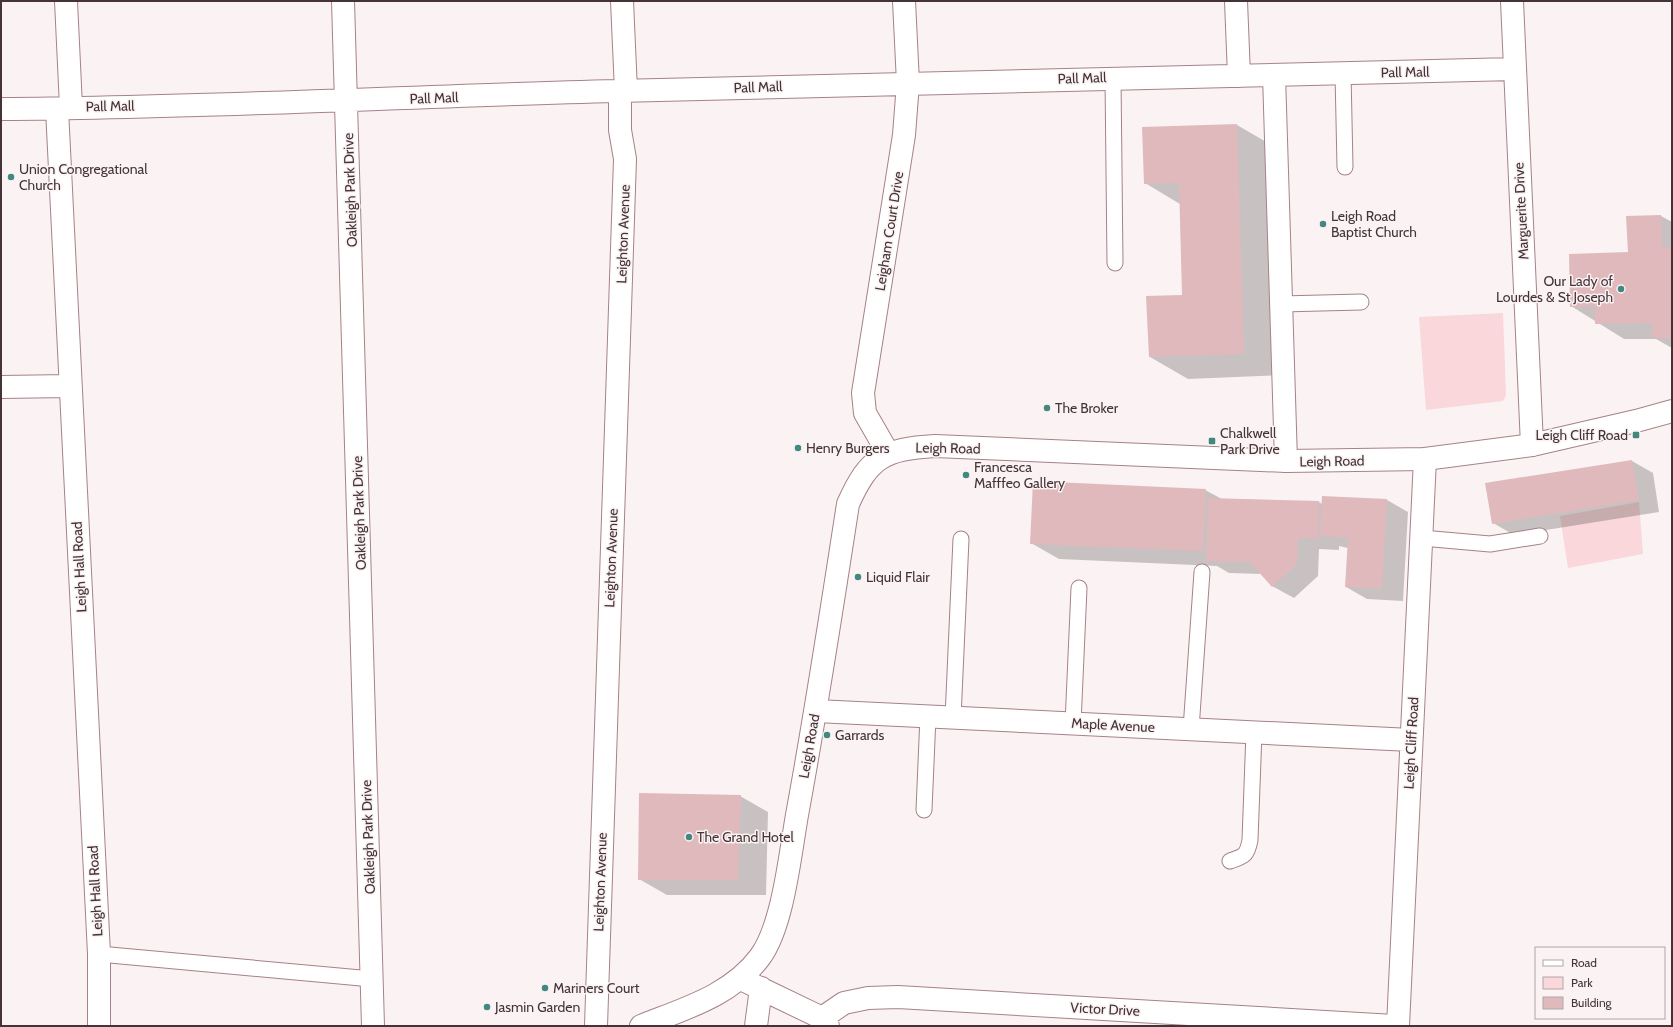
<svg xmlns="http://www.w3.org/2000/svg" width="1673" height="1027" viewBox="0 0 1673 1027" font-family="Cabin,sans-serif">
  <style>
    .green { fill: #f9d7da }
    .shadow { fill: #0003 }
    .building { fill: #e0b9bd }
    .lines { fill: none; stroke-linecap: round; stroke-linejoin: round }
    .service-casing { stroke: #a68286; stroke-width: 17 }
    .minor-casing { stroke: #a68286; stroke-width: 24 }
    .tertiary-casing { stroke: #a68286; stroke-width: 24 }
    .service { stroke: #fff; stroke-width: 15 }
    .minor { stroke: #fff; stroke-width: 22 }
    .tertiary { stroke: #fff; stroke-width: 22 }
    .poi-dot { fill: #428880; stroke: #fbf2f3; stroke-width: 1.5 }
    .labels { text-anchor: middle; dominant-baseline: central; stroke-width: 3; stroke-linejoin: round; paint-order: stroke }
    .street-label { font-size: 14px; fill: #443436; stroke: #fbf2f3 }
    .poi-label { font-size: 14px; fill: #443436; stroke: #fbf2f3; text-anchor: start }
  </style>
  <rect width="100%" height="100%" fill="#fbf2f3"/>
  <path class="green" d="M1503 313 1506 395 1503 401 1426 410 1419 317Z
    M1639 502 1643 554 1568 568 1560 516Z"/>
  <path class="shadow" d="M1237 125 1275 147 1282 375 1188 379 1150 357 1183 296 1180 204 1145 183Z
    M1661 216 1672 222V348L1656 339H1624L1571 306 1629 253 1627 217Z
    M1632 461 1653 473 1659 512 1514 535 1493 523Z
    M1205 490 1222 499 1319 502 1322 504 1387 500 1408 512 1403 601 1367 599 1346 587 1348 548 1339 546V550L1319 549 1318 576 1294 598 1272 586 1261 574 1229 573 1217 566 1059 559 1031 543Z
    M740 796 768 812 766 895H667L639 879Z"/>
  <path class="building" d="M1237 124 1244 354 1149 357 1146 296 1182 295 1179 183 1144 184 1142 127Z
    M1661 215 1662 247H1672V338H1653L1652 323 1595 324V306L1570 307 1569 254 1628 252 1626 216Z
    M1632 460 1639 500 1492 524 1485 483Z
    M1033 481 1206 489 1203 551 1030 544Z
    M1322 496 1387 499 1382 589 1345 587 1348 538 1320 536Z
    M1208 498 1319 501 1318 539 1298 538 1297 564 1272 587 1250 562 1206 561Z
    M639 793 741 795 738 880H638Z"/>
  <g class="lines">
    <defs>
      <path id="service" d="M1343 73 1345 167
        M1113 78 1115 263
        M1281 304 1361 302
        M1422 538 1490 544 1540 536
        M953 718 961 539
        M1073 724 1079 588
        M1191 729 1202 572
        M924 810 928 716
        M1230 861C1244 856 1247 856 1250 840L1254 732
        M99 954 372 979"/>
      <path id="minor" d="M66 1 71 107
        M343 1 373 1026
        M622 1 626 91
        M1236 1 1239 76
        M1512 1 1532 445
        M1274 75 1286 461
        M1 109C206 108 412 96 617 91 916 83 1215 77 1514 69
        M57 109 99 954V1026
        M1 387 70 386
        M888 453 865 413 863 393 904 135 908 83 904 1
        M816 711 1411 740
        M741 979 822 1018 828 1026
        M822 1018 844 1003 868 998 898 997 1394 1026
        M596 1026 625 159 620 130V91
        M756 1026 761 988
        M1398 1026 1425 459"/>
      <path id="tertiary" d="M641 1026C683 1009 731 996 760 957 783 926 790 855 797 815 816 712 832 608 848 504 869 457 884 449 935 446L1286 461 1425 459 1532 445 1636 421 1672 411"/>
    </defs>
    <use href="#service" class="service-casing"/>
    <use href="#minor" class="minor-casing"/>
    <use href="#tertiary" class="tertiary-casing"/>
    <use href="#service" class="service"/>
    <use href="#minor" class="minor"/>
    <use href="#tertiary" class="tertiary"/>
  </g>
  <g class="poi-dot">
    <circle cx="11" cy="177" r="4"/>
    <circle cx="1323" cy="224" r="4"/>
    <circle cx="1621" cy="289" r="4"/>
    <circle cx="1047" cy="408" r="4"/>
    <rect x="1632" y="431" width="8" height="8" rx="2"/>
    <rect x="1208" y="437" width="8" height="8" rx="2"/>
    <circle cx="798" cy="448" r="4"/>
    <circle cx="966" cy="475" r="4"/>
    <circle cx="858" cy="577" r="4"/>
    <circle cx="827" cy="735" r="4"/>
    <circle cx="689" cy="837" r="4"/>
    <circle cx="545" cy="988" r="4"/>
    <circle cx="487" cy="1007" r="4"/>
  </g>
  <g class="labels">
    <g class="street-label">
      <text transform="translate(1405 72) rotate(-1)">Pall Mall</text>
      <text transform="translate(1082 78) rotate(-2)">Pall Mall</text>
      <text transform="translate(758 87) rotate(-2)">Pall Mall</text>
      <text transform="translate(434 98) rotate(-2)">Pall Mall</text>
      <text transform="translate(110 106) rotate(-1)">Pall Mall</text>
      <text transform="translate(350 190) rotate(-92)">Oakleigh Park Drive</text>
      <text transform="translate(1521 211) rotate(-93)">Marguerite Drive</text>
      <text transform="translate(889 231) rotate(-81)">Leigham Court Drive</text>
      <text transform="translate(623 234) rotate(-88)">Leighton Avenue</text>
      <text transform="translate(948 448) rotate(1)">Leigh Road</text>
      <text transform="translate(1332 461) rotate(-1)">Leigh Road</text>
      <text transform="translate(359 513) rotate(-92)">Oakleigh Park Drive</text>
      <text transform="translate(611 558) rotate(-88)">Leighton Avenue</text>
      <text transform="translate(79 567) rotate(-93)">Leigh Hall Road</text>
      <text transform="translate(1113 725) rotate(3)">Maple Avenue</text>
      <text transform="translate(1411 743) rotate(-87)">Leigh Cliff Road</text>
      <text transform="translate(809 746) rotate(-80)">Leigh Road</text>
      <text transform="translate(368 837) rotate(-92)">Oakleigh Park Drive</text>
      <text transform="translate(600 882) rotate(-88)">Leighton Avenue</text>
      <text transform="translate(95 891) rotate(-93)">Leigh Hall Road</text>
      <text transform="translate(1105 1009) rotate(3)">Victor Drive</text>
    </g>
    <g class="poi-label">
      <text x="19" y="169">Union Congregational<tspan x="19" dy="16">Church</tspan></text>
      <text x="1331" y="216">Leigh Road<tspan x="1331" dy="16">Baptist Church</tspan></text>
      <text x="1613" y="281" text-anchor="end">Our Lady of<tspan x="1613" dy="16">Lourdes &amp; St Joseph</tspan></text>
      <text x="1055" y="408">The Broker</text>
      <text x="1220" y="433">Chalkwell<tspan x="1220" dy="16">Park Drive</tspan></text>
      <text x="1628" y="435" text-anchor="end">Leigh Cliff Road</text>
      <text x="806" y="448">Henry Burgers</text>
      <text x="974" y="467">Francesca<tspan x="974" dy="16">Mafffeo Gallery</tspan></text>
      <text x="866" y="577">Liquid Flair</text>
      <text x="835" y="735">Garrards</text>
      <text x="697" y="837">The Grand Hotel</text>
      <text x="553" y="988">Mariners Court</text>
      <text x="495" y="1007">Jasmin Garden</text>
    </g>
  </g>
  <rect width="1673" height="1027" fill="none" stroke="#443436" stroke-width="4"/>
  <rect x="1535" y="947" width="130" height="72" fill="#fbf2f3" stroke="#b2a6a7"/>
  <rect x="1543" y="960" width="20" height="6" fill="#ffffff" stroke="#b2a6a7"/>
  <text x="1571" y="967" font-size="12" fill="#443436">Road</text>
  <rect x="1543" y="977" width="20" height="12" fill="#f9d7da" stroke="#b2a6a7"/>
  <text x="1571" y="987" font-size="12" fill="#443436">Park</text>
  <rect x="1543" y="997" width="20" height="12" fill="#e0b9bd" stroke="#b2a6a7"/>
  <text x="1571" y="1007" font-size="12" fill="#443436">Building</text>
</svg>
